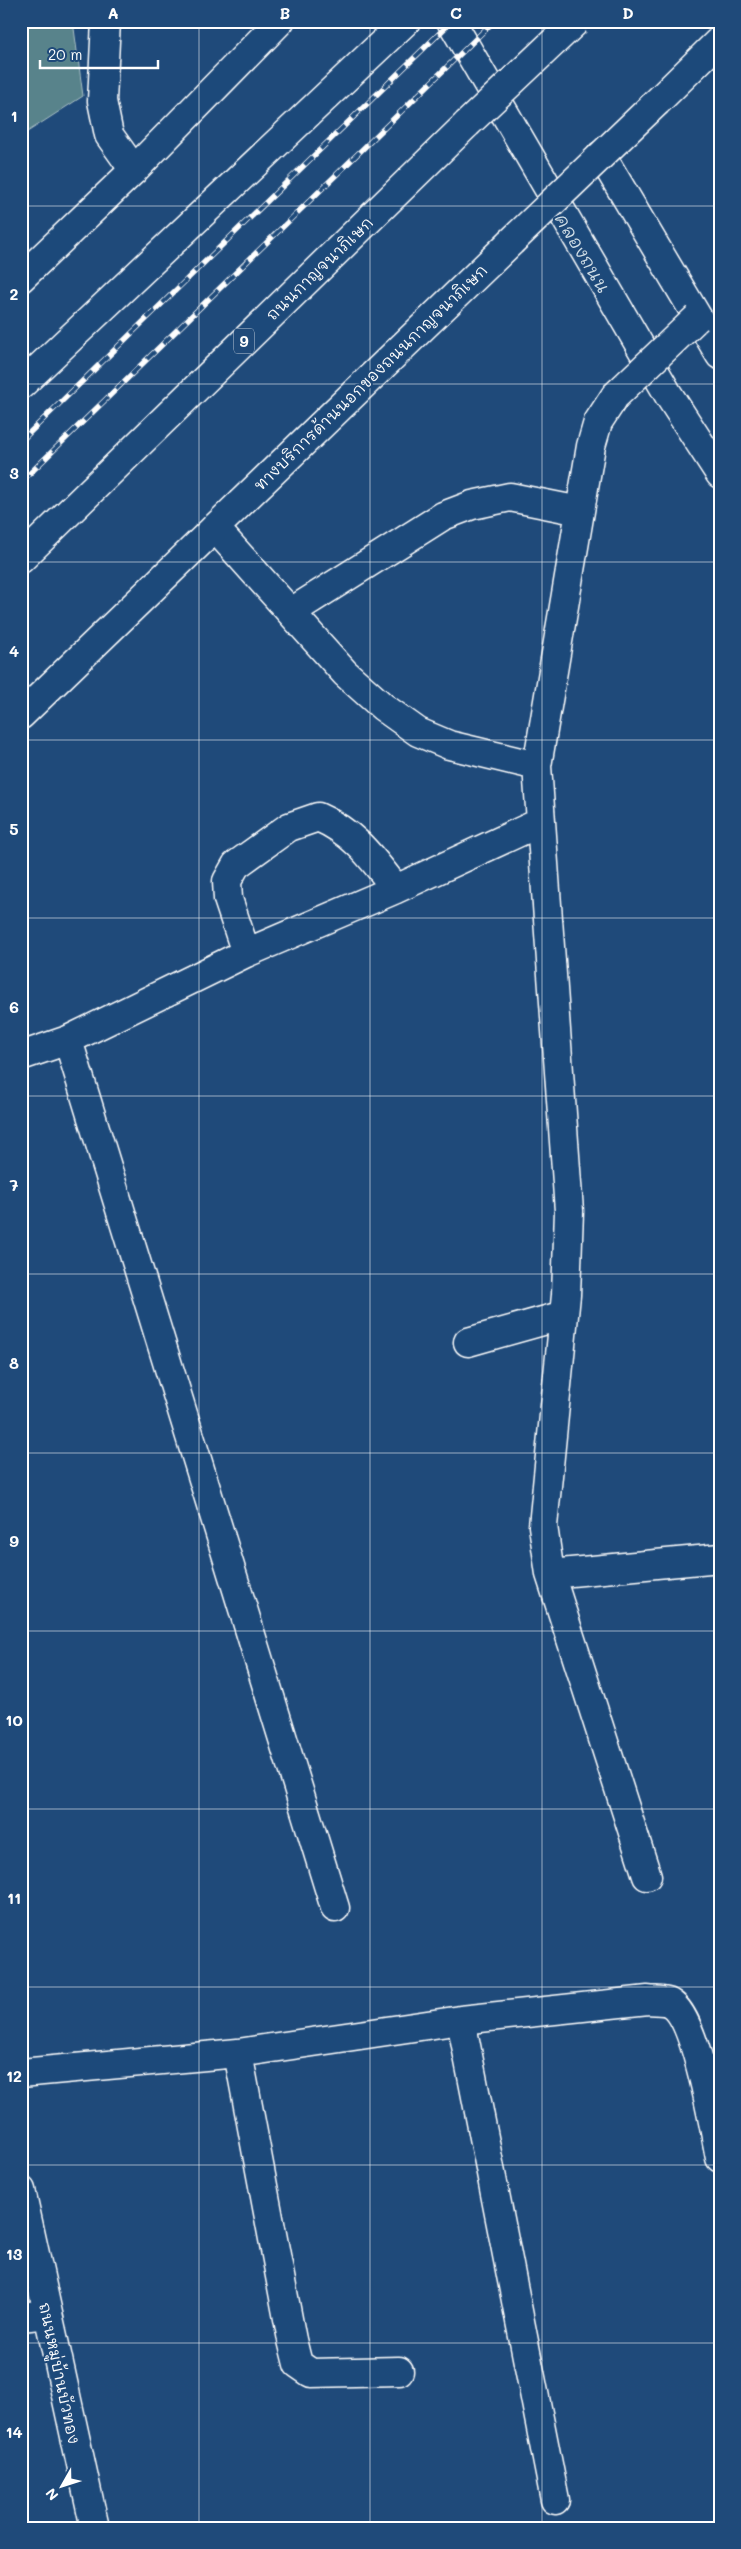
<svg xmlns="http://www.w3.org/2000/svg" width="741" height="2549" viewBox="0 0 741 2549" font-family="Mali,'Playpen Sans Thai',sans-serif">
  <style>
    .green { fill: #58838b; stroke: #acc1c5 }
    .lines { fill: none; stroke-linecap: round; stroke-linejoin: round }
    .minor-casing { stroke: #fff; stroke-width: 31 }
    .major-casing { stroke: #fff; stroke-width: 31 }
    .highway-casing { stroke: #fff; stroke-width: 31 }
    .minor { stroke: #1f4a7a; stroke-width: 28 }
    .major { stroke: #1f4a7a; stroke-width: 28 }
    .highway { stroke: #1f4a7a; stroke-width: 28 }
    .rail-casing { stroke: #fff; stroke-width: 5.5 }
    .rail { stroke: #1f4a7a; stroke-width: 4; stroke-dasharray: 11; stroke-linecap: butt }
    .minor-bridge-casing { stroke: #fff; stroke-width: 31; stroke-linecap: butt }
    .major-bridge-casing { stroke: #fff; stroke-width: 31; stroke-linecap: butt }
    .highway-bridge-casing { stroke: #fff; stroke-width: 31; stroke-linecap: butt }
    .minor-bridge { stroke: #1f4a7a; stroke-width: 28 }
    .major-bridge { stroke: #1f4a7a; stroke-width: 28 }
    .highway-bridge { stroke: #1f4a7a; stroke-width: 28 }
    .grid { fill: none; stroke: #fff; stroke-width: 1; stroke-opacity: 0.55 }
    .labels { text-anchor: middle; dominant-baseline: central; stroke-width: 4; stroke-linejoin: round; paint-order: stroke }
    .shield { fill: #1f4a7a; stroke: #bcc9d7; stroke-width: 1 }
    .shield-label { font-size: 15px; font-weight: bold; fill: #fff }
    .street-label { font-size: 16px; fill: #fff; stroke: #1f4a7a }
    .water-label { font-size: 18px; font-style: italic; fill: #cfdde6; stroke: #1f4a7a }
    .neatline { fill: none; stroke: #fff; stroke-width: 2 }
    .grid-label { font-size: 16px; text-anchor: middle; font-weight: bold; fill: #fff }
  </style>
  <rect width="100%" height="100%" fill="#1f4a7a"/>
  <filter id="ink" filterUnits="userSpaceOnUse"><feTurbulence type="fractalNoise" baseFrequency=".02" numOctaves="2"/><feDisplacementMap in="SourceGraphic" scale="10" xChannelSelector="R" yChannelSelector="G"/><feConvolveMatrix kernelMatrix="1 2 1 2 8 2 1 2 1" color-interpolation-filters="sRGB"/></filter>
  <g filter="url(#ink)">
    <path class="green" d="M21 21H73L83 96 21 136Z"/>
    <g class="lines">
      <defs>
        <path id="minor" d="M106 21 102 101 109 135 134 170
          M451 21 668 394 720 474
          M601 155 720 355
          M615 396 598 422 591 446 537 766 569 1211 566 1295 543 1526 550 1574 647 1876
          M215 528 345 673 383 707 418 732 449 745 537 766
          M291 612 443 516 472 505 510 497 580 511
          M246 953 228 899 227 881 236 865 289 827 318 817C355 833 372 858 396 889
          M68 1040 335 1908
          M21 1056 68 1040 246 953 396 889 541 822
          M468 1342 564 1315
          M550 1574 720 1558
          M461 2020 648 2000C654 2001 665 2000 670 2003 696 2017 714 2128 720 2158
          M238 2053 292 2340 298 2364 311 2373 399 2371
          M21 2073 238 2053 461 2020 555 2500
          M21 2190 95 2528
          M21 2317 47 2314"/>
        <path id="major" d="M657 102 720 40
          M21 278 134 170 280 21
          M21 715 511 242"/>
        <path id="highway" d="M21 385 406 21
          M21 559 467 124"/>
      </defs>
      <use href="#minor" class="minor-casing"/>
      <use href="#major" class="major-casing"/>
      <use href="#highway" class="highway-casing"/>
      <use href="#minor" class="minor"/>
      <use href="#major" class="major"/>
      <use href="#highway" class="highway"/>
      <defs>
        <path id="rail" d="M21 441 452 21
          M21 482 494 21"/>
      </defs>
      <use href="#rail" class="rail-casing"/>
      <use href="#rail" class="rail"/>
      <defs>
        <path id="minor-bridge" d="M615 396 697 318"/>
        <path id="major-bridge" d="M511 242 657 102"/>
        <path id="highway-bridge" d="M467 124 576 21"/>
      </defs>
      <use href="#minor-bridge" class="minor-bridge-casing"/>
      <use href="#major-bridge" class="major-bridge-casing"/>
      <use href="#highway-bridge" class="highway-bridge-casing"/>
      <use href="#minor-bridge" class="minor-bridge"/>
      <use href="#major-bridge" class="major-bridge"/>
      <use href="#highway-bridge" class="highway-bridge"/>
    </g>
  </g>
  <path class="grid" d="M199 21V2528M370 21V2528M542 21V2528M21 206H720M21 384H720M21 562H720M21 740H720M21 918H720M21 1096H720M21 1274H720M21 1453H720M21 1631H720M21 1809H720M21 1987H720M21 2165H720M21 2343H720"/>
  <g class="labels">
    <rect class="shield" x="234" y="328.5" width="20" height="25" rx="4"/>
    <g class="shield-label">
      <text x="244" y="341">9</text>
    </g>
    <g class="street-label">
      <text transform="translate(319 268) rotate(-44)">ถนนกาญจนาภิเษก</text>
      <text transform="translate(370 377) rotate(-44)">ทางบริการด้านนอกของถนนกาญจนาภิเษก</text>
      <text transform="translate(60 2373) rotate(78)">ถนนหมู่บ้านบัวทอง</text>
    </g>
    <g class="water-label">
      <text transform="translate(583 253) rotate(59)">คลองถนน</text>
    </g>
  </g>
  <rect width="741" height="2549" fill="none" stroke="#1f4a7a" stroke-width="55"/>
  <g transform="translate(62 2486) rotate(231)" stroke="#1f4a7a" stroke-width="4" paint-order="stroke">
  <path d="M0-4L9 19L0 12L-9 19Z" fill="#ffffff"/>
  <text y="-8" font-size="14" font-weight="bold" text-anchor="middle" fill="#ffffff">N</text>
  </g>
  <path d="M40 60v8h118v-8" fill="none" stroke="#ffffff" stroke-width="2.5"/>
  <text x="48" y="60" font-size="15" fill="#ffffff" stroke="#1f4a7a" stroke-width="4" paint-order="stroke">20 m</text>
  <rect x="28" y="28" width="686" height="2494" class="neatline"/>
  <g class="grid-label">
    <text x="113" y="19">A</text>
    <text x="285" y="19">B</text>
    <text x="456" y="19">C</text>
    <text x="628" y="19">D</text>
    <text x="14" y="122">1</text>
    <text x="14" y="300">2</text>
    <text x="14" y="479">3</text>
    <text x="14" y="657">4</text>
    <text x="14" y="835">5</text>
    <text x="14" y="1013">6</text>
    <text x="14" y="1191">7</text>
    <text x="14" y="1369">8</text>
    <text x="14" y="1547">9</text>
    <text x="14" y="1726">10</text>
    <text x="14" y="1904">11</text>
    <text x="14" y="2082">12</text>
    <text x="14" y="2260">13</text>
    <text x="14" y="2438">14</text>
  </g>
</svg>
